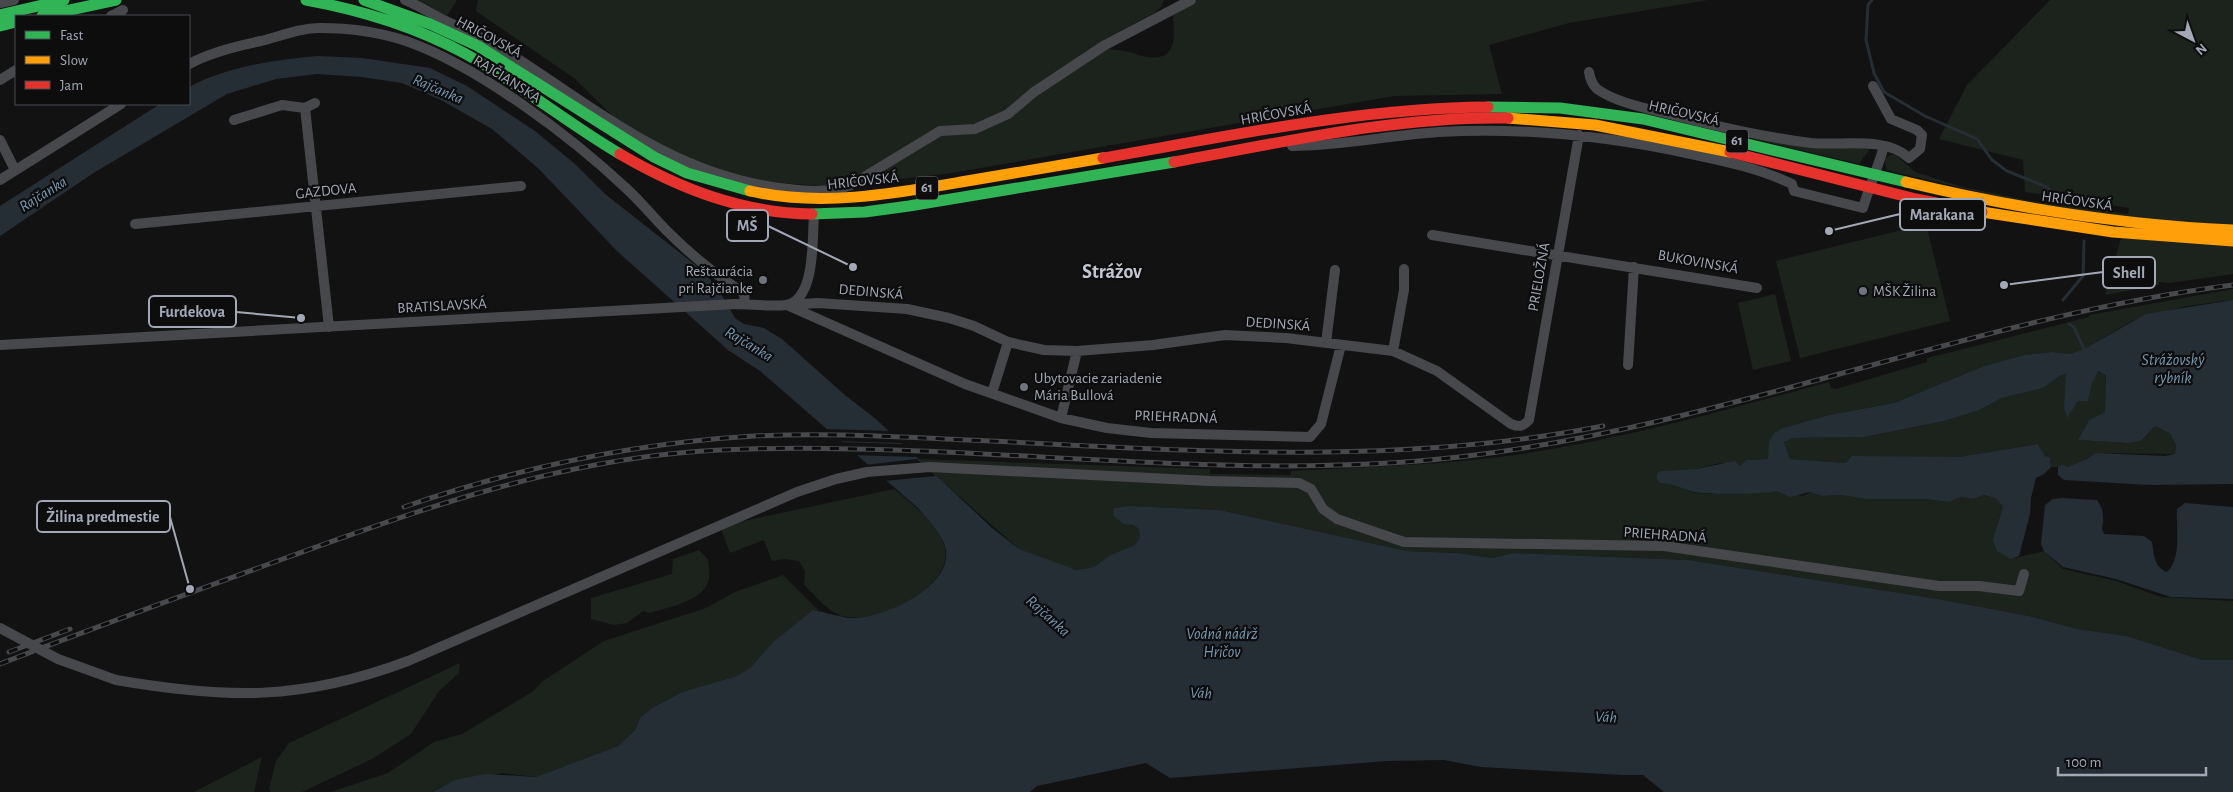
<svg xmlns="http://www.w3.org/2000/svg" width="2233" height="792" viewBox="0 0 2233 792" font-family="'Alegreya Sans',sans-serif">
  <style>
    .green { fill: #1c231d }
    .water { fill: #262e35 }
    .pier { fill: #121213 }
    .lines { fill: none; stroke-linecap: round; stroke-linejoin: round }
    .stream { stroke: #262e35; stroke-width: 3 }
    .street { stroke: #47484c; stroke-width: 10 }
    .fast { stroke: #30b455; stroke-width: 11 }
    .slow { stroke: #ff9f0a; stroke-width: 11 }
    .jam { stroke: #e5322d; stroke-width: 11 }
    .rail-casing { stroke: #47494c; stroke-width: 5 }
    .rail { stroke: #0d0d0e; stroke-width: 3; stroke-dasharray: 9; stroke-linecap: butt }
    .street-bridge { stroke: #47484c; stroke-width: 10 }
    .poi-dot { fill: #70747c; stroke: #0d0d0e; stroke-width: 2 }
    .labels { text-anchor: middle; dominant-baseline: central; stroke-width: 4.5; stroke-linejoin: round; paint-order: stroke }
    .shield { fill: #0d0d0e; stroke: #757a83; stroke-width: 1 }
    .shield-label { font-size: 14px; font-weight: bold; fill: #a2a8b5 }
    .street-label { font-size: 15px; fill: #a2a8b5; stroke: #0d0d0e }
    .poi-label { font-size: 15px; fill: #a2a8b5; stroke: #0d0d0e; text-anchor: start }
    .water-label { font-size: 16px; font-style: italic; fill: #7798b2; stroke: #0d0d0e }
    .district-label { font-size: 20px; font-weight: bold; fill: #c4c7d1; stroke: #0d0d0e }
    .leader { fill: none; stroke: #a2a8b5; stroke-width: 2 }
    .callout-dot { fill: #a2a8b5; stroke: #0d0d0e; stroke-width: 2 }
    .callout { fill: #0d0d0e; stroke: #a2a8b5; stroke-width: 2 }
    .callout-label { font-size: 16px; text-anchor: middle; font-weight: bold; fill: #a2a8b5 }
  </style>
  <rect width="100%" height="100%" fill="#121213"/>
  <path class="green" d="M417 0H457L447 16Z
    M478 0H1164L1161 7 1154 13 1101 41 1100 46C1109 51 1119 49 1129 52 1135 53 1142 57 1148 57 1179 61 1174 34 1173 13L1198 0H1708L1569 23 1489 45 1502 94 1394 96 952 173 833 187 756 181 659 162 574 78 476 11Z
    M2050 0H2233V274L2169 283 2159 282V285L2105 295 2127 217 2024 203 1886 170 1885 159 1890 155H1896L1915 172 1959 186 2025 200 2128 214 2129 208 2025 192 2023 160 1939 139 1967 85Z
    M1726 129 1872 146 1859 164 1754 139Z
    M1926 224 1950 321 1800 358 1776 261Z
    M2233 289V300L2187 306 2132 321 2084 349 2070 354 2052 352 2024 355 1984 366 1894 403 1829 415 1783 428 1769 459 1746 460 1740 466 1720 463 1696 469 1661 471 1660 483H1671L1696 493 1712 494 1726 492 1760 493 1777 491 1803 496 1810 492 1822 496 1842 495 1865 499H1925L1948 502 1961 497 1973 499 1984 495 1995 498 2003 506 1997 526 2011 559 2044 551 2063 569 2116 581 2161 597 2233 601V660H2202L2127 636 2077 629 2029 616 1932 598 1688 560 1513 553 1493 558 1457 553 1407 551 1220 510 1129 506 1115 508 1114 515C1125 525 1129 522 1139 529L1140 538 1136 545 1110 555 1094 567 1077 570 1056 564 1019 549 917 459 1210 469V474L1291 475V471C1366 467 1441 465 1515 455 1621 440 1726 410 1829 382L1831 388 1836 389 1927 362V358L2089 317V315Z
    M1775 294 1791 361 1753 370 1738 303Z
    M2097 371 2106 375 2105 412 2089 420 2078 440 2128 443 2141 441 2155 426 2170 432 2176 445 2175 454 2095 453 2087 459 2067 467 2062 464 2058 467H2051L2050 457 2045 456 2038 444 1959 457H1920L1847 463 1790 459 1784 442 1793 438 1864 437 1944 421 1977 411 2002 398 2043 388 2059 375 2067 374V381L2078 401H2088L2092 382Z
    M894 489C913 505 936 521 944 545 959 587 867 632 835 613 824 607 814 594 804 585L805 571 799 561 784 559 772 561 764 540 730 553 720 526Z
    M699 550 708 559C709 565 710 573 709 579 705 601 668 607 650 613L643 611 627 623 614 625 591 619V598L672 574 673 559Z
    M783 575 819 611 813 610 773 642 750 668 737 676 682 692 652 708 640 718 635 730 618 746 536 777 502 773 441 787 433 792H331L388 773 434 742 462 734 532 692 543 681 604 641 706 608 735 592Z
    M460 663 459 673 439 691 411 734 372 759 302 792H271L269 789 276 761 289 743Z
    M262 757 254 792H194Z"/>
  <path class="water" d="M318 56 362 58 430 68 467 86 535 131 575 164 605 194 698 267 717 287 735 318 744 324 764 328 782 339 846 396 876 419 992 528 1019 549 1076 570 1094 567 1110 555 1135 545 1140 538 1139 529 1133 525 1123 524 1113 515 1114 508 1129 506 1220 510 1407 551 1457 553 1493 558 1513 553 1688 560 1932 598 2029 616 2077 629 2127 636 2202 660H2233V792H1664L1643 775H1623L1481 767 1444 760 1387 761 1170 778 1146 763 1037 786 1030 792H433L455 780 485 774 536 777 618 746 635 730 640 718 652 708 682 692 737 676 750 668 773 642 813 610C825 612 839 617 851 618 882 619 957 586 945 546 940 531 928 520 918 508L760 371 728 350 617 251 539 169 492 129 441 100 402 83 361 77 317 74 276 79 227 94 95 172 0 236V206L160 104H189V87C229 66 274 60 318 56Z
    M2233 300V484L2149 485 2064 480 2058 475V467L2062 464 2067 467 2087 459 2095 453 2165 456 2175 454 2176 445 2170 433 2155 426 2141 441 2128 443 2078 440 2089 420 2105 412 2106 375 2098 371 2092 383 2088 401H2078L2067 418 2064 408 2066 374 2059 376 2043 388 2002 398 1977 411 1944 421 1864 437 1793 438 1784 442 1790 459 1846 463 1852 456 1959 457 2038 444 2045 456 2050 457 2051 467 2044 474 2036 478 2031 498 2030 514 2019 556 2011 559 1997 551 1993 540 2003 506 1995 498 1984 495 1973 499 1961 497 1949 502 1925 499H1865L1842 495 1822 496 1810 492 1790 497 1777 491C1769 494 1703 495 1695 492 1682 489 1673 483 1660 483L1657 479V474L1661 471 1696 469 1735 461 1740 466 1746 460 1768 459 1769 442 1774 433 1783 428 1829 415 1894 403 1984 366 2024 355 2052 352 2070 354 2084 349 2146 314Z
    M2062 498 2097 500C2104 509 2104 518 2102 529L2104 534 2144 536 2152 542C2154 555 2154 567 2167 572 2182 559 2176 528 2177 509L2185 503 2233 507V599L2171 597 2116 579 2063 567 2044 551 2041 544 2045 505 2053 499Z"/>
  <path class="pier" d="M824 429 892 431 903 443 836 441Z
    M837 442 906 444 916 457 852 455Z
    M917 459 936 476 884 481 865 465Z"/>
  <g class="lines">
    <path class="stream" d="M1872 0 1868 5 1866 40 1874 73 1884 92 1925 116 1977 139 1992 160 2007 171 2047 187 2056 195
      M2063 300 2083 276 2084 241
      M2069 324 2074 327 2084 349"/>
    <path class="street" d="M405 0C419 6 432 14 446 21 468 31 489 40 510 54 598 110 672 174 780 188 804 191 828 194 851 185L940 131 975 129 1008 114 1034 92 1105 45 1191 0
      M0 3 14 0
      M111 16 123 10
      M189 64C211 52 236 46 261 41 281 36 299 28 320 28 348 28 379 32 406 41 478 66 572 137 628 190 642 203 654 218 667 231 690 254 717 276 744 293L745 304
      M1589 72C1590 79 1592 84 1597 89 1617 103 1646 108 1669 114 1715 126 1763 137 1811 143 1842 146 1886 136 1909 158L1920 149 1922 135 1917 130 1891 119 1873 86
      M0 80 16 70
      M305 108 329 327
      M234 120 282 105 305 108 315 103
      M0 140 15 170
      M1292 146C1342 146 1390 135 1439 132 1525 127 1607 136 1691 154 1725 161 1761 169 1792 184L1794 191 1863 208C1869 187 1878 168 1884 146
      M0 180 121 104
      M135 224 521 186
      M1432 235 1757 288
      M786 305 818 303 907 309 949 318 974 326 1008 342 1044 350 1077 351 1153 345 1225 335 1286 338 1393 351 1437 371 1511 424C1519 427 1523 427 1529 420L1579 135
      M789 306 965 384 1061 418 1107 428 1151 433 1310 437 1321 424 1341 345
      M1326 343 1335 270
      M0 345 735 304C750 304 772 307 786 305 816 300 812 238 814 215
      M1393 351 1404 290V269
      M1628 365 1634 267
      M992 393 1008 342
      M1061 418 1077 351
      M116 680C227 699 301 701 408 661L797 492 836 479 867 472 930 467 1210 481 1299 483 1311 489 1323 509 1337 519 1404 542 1664 546 1939 586H1979L2019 591 2024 574"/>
    <path class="fast" d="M306 0C361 10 414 26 464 53 519 83 567 123 620 154
      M364 0 430 24 478 46 654 157 687 173 750 191
      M0 15 64 0
      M42 16 116 0
      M0 26 16 22
      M1488 107 1560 108 1643 119 1906 182
      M812 214 865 212 909 206 1174 162"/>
    <path class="slow" d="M1508 118 1595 125 1730 152
      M1906 182C2014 208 2122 225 2233 230
      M750 191C820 207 892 194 961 182 1008 174 1055 166 1103 158
      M1982 212 2113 232 2233 241"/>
    <path class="jam" d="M1730 152 1916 199 1982 212
      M620 154C680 189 742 213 812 214
      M1103 158C1230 136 1358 108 1488 107
      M1174 162C1284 142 1396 116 1508 118"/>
    <defs>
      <path id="rail" d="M404 507C517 468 634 443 754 436 833 432 912 438 991 441 1197 451 1399 466 1603 426
        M9 652 70 629
        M0 664C93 628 187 594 280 560 410 513 540 466 679 453 759 446 839 448 920 451 1099 458 1281 477 1459 457 1723 427 1970 318 2233 285"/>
    </defs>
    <use href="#rail" class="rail-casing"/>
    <use href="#rail" class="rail"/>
    <path class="street-bridge" d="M0 628 58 659 116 680"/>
  </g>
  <g class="poi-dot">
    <circle cx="763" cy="280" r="5"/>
    <circle cx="1863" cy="291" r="5"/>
    <circle cx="1024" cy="387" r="5"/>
  </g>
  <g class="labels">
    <g class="shield">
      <rect x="1726" y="129.5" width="22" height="23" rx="4"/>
      <rect x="916" y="176.5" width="22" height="23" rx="4"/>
    </g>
    <g class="shield-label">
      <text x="1737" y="141">61</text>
      <text x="927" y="188">61</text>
    </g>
    <g class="street-label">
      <text transform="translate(489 37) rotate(28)">HRIČOVSKÁ</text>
      <text transform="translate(507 79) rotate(32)">RAJČIANSKA</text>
      <text transform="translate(1684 113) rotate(13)">HRIČOVSKÁ</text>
      <text transform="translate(1276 114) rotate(-10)">HRIČOVSKÁ</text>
      <text transform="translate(863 181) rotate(-6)">HRIČOVSKÁ</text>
      <text transform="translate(326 191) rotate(-6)">GAZDOVA</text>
      <text transform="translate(2077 201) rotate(8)">HRIČOVSKÁ</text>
      <text transform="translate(1698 262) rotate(10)">BUKOVINSKÁ</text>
      <text transform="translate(1539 277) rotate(-80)">PRIELOŽNÁ</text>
      <text transform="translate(871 292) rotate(5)">DEDINSKÁ</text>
      <text transform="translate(442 306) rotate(-3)">BRATISLAVSKÁ</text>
      <text transform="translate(1278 324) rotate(4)">DEDINSKÁ</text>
      <text transform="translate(1176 417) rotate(2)">PRIEHRADNÁ</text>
      <text transform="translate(1665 535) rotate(4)">PRIEHRADNÁ</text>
    </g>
    <g class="poi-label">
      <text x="753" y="271" text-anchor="end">Reštaurácia<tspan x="753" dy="17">pri Rajčianke</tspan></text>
      <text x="1873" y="291">MŠK Žilina</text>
      <text x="1034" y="378">Ubytovacie zariadenie<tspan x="1034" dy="17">Mária Bullová</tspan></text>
    </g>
    <g class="water-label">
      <text transform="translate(438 89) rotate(23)">Rajčanka</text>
      <text transform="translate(43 194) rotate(-32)">Rajčanka</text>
      <text transform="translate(749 344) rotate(31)">Rajčanka</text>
      <text x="2173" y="360">Strážovský<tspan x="2173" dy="18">rybník</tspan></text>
      <text transform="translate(1048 616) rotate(42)">Rajčanka</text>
      <text x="1222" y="634">Vodná nádrž<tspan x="1222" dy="18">Hričov</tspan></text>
      <text transform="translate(1201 693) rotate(3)">Váh</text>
      <text transform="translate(1606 717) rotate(3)">Váh</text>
    </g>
    <g class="district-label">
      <text x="1112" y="272">Strážov</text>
    </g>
  </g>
  <path class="leader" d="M1829 231L1900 214M853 267L768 226M2004 285L2103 272M301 318L236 312M190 589L170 517"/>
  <g class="callout-dot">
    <circle cx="1829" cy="231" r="5"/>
    <circle cx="853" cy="267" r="5"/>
    <circle cx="2004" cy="285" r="5"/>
    <circle cx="301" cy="318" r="5"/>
    <circle cx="190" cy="589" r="5"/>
  </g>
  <g class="callout">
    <rect x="1900" y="199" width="85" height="31" rx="5"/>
    <rect x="727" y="210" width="41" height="31" rx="5"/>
    <rect x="2103" y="257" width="52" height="31" rx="5"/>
    <rect x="149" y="296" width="87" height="31" rx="5"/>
    <rect x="37" y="501" width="133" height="31" rx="5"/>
  </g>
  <g class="callout-label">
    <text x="1942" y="220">Marakana</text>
    <text x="747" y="231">MŠ</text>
    <text x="2129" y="278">Shell</text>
    <text x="192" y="317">Furdekova</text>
    <text x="103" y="522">Žilina predmestie</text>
  </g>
  <rect x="15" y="15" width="175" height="90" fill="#0d0d0e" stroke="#494b51"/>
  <rect x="25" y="31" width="25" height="8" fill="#30b455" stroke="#494b51"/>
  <text x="60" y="40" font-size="15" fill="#a2a8b5">Fast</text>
  <rect x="25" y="56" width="25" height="8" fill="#ff9f0a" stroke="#494b51"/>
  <text x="60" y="65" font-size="15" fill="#a2a8b5">Slow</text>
  <rect x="25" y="81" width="25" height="8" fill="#e5322d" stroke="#494b51"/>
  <text x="60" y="90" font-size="15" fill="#a2a8b5">Jam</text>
  <g transform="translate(2193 40) rotate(139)" stroke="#0d0d0e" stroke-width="4" paint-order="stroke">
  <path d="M0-4L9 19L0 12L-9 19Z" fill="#a2a8b5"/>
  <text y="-8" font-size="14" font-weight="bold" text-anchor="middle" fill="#a2a8b5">N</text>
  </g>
  <path d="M2058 767v8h148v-8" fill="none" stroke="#a2a8b5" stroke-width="2.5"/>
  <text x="2066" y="767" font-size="15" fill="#a2a8b5" stroke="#0d0d0e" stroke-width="4" paint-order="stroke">100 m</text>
</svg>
